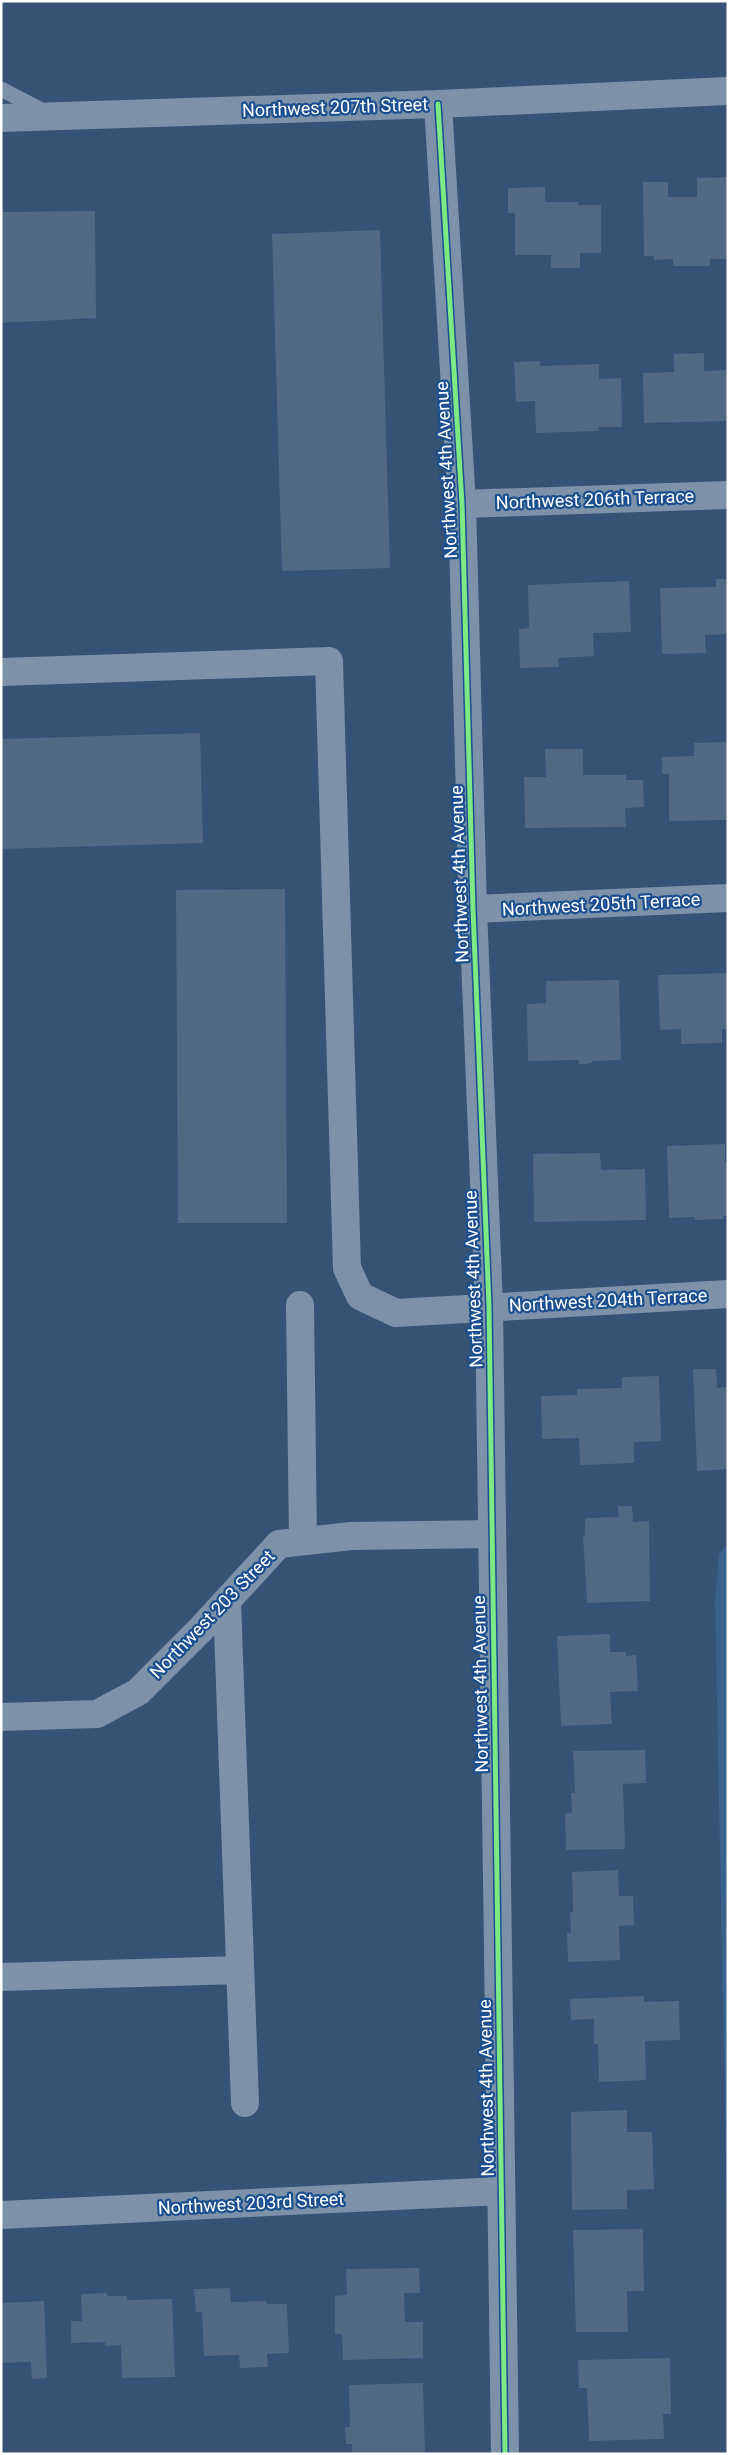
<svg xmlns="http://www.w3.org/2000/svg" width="729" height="2455" viewBox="0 0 729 2455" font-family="Roboto,sans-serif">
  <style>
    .water { fill: #3b618d }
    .building { fill: #526984 }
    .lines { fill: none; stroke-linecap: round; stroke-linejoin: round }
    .service { stroke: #7d92a8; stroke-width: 15 }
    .minor { stroke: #7d92a8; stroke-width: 28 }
    .cycleway-casing { stroke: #1b4f8f; stroke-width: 8 }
    .cycleway { stroke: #7ce984; stroke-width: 5 }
    .labels { text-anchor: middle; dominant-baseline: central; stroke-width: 4.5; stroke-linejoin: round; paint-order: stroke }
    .street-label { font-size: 18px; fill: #fff; stroke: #1b4f8f }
  </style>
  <rect width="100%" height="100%" fill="#365274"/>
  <path class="water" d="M728 1544V2263L715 1601 719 1554Z"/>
  <path class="building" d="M728 177V259H710V266H673V259L654 260V256H644L643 182H668V197H697V178Z
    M545 187V202H578V205H601V253H580V268H551V255H515V213H508V188Z
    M95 211 96 318 1 323V212Z
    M380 230 390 568 282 571 272 234Z
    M704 353V371L728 370V421L644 423 643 373 674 372V354Z
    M540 361V366L599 364V379L621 378 622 427H599V431L536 433 535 401 516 402 514 362Z
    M716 579H728V634L705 635 706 653 662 654 660 588 716 587Z
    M629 581 631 632 593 633 594 656 558 658 559 667 520 668 519 629 529 628 528 585Z
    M200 733 203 843 1 849V739Z
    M728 742V820L669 821V774H662V757L694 756V743Z
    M545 749H583V775H626V780H643L644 807 625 808 626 827 525 828 524 777H546Z
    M285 889 287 1223H178L176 890Z
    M728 973V1029H722V1043L681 1044V1029L660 1030 658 975Z
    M619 980 621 1060 592 1061V1063L585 1064H579V1060L528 1061 527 1004 546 1003V981Z
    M725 1144V1162H728V1216H723L724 1219 695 1220V1217L669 1218 667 1146Z
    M600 1153 601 1170 645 1169 646 1220 534 1222 533 1154Z
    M693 1369H716L717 1388 728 1387V1469L697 1471Z
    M659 1376 661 1441 634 1442V1463L580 1465 579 1438 542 1439 541 1396 577 1395V1389L622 1388V1377Z
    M618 1506H632L633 1522 649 1521 650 1601 587 1603 583 1535H585V1518L619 1517Z
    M610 1634V1652H626V1656L636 1655 638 1691 610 1692 612 1724 561 1726 557 1636Z
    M645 1750 646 1783 623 1784 625 1849 566 1850 565 1814 572 1813 571 1793H575L573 1751Z
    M618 1870 619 1896H633L634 1925 619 1926 620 1960 568 1962 567 1933H571L570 1912H573L572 1872Z
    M644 1996V2002L679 2001 680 2040 645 2041 646 2080 599 2082 598 2044H594V2019L571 2020 570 1999Z
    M627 2110V2132H652L654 2189 627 2190V2209L572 2210 571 2112Z
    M643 2229 644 2291H627L628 2332H576L573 2230Z
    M419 2268 420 2293H404L405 2322H423V2358L343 2360 342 2334H335V2296L347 2295 346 2269Z
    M230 2288 231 2302 266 2301V2304H287L289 2353 267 2354 268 2367 240 2368 239 2355 204 2356 202 2312H196L194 2289Z
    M107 2293V2296H127V2300L172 2299 175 2377 122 2378 121 2345 105 2346V2342L71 2343V2321H82L81 2294Z
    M44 2301 47 2378 32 2379 31 2362 1 2363V2303Z
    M670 2358 671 2414H663L664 2439 589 2441 587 2388H579L578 2360Z
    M423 2383 425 2454H352V2444H346L345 2427H350L349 2385Z"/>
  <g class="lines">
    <path class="service" d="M1 89 47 113"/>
    <path class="minor" d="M438 104 462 504 473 909 489 1306 505 2454
      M1 118 438 104 728 91
      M462 504 728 495
      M1 672 329 661 347 1268 360 1296 396 1313 728 1294
      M473 909 728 898
      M300 1305 303 1541
      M227 1601 245 2103
      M1 1717 97 1714 138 1692 201 1629 279 1544 351 1536 492 1534
      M1 1977 240 1970
      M1 2215 501 2191"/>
    <defs>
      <path id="cycleway" d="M438 104 462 504 473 909 489 1306 505 2454"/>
    </defs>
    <use href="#cycleway" class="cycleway-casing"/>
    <use href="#cycleway" class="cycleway"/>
  </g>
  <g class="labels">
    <g class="street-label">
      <text transform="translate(335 107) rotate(-2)">Northwest 207th Street</text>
      <text transform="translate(446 470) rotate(-93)">Northwest 4th Avenue</text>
      <text transform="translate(595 499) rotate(-2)">Northwest 206th Terrace</text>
      <text transform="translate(459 874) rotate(-92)">Northwest 4th Avenue</text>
      <text transform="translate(601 904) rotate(-3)">Northwest 205th Terrace</text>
      <text transform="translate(473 1279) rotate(-92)">Northwest 4th Avenue</text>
      <text transform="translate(608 1300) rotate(-3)">Northwest 204th Terrace</text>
      <text transform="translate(212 1614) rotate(-46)">Northwest 203 Street</text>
      <text transform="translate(480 1684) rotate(-91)">Northwest 4th Avenue</text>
      <text transform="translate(486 2088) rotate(-91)">Northwest 4th Avenue</text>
      <text transform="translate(251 2203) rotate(-3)">Northwest 203rd Street</text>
    </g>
  </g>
  <rect width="729" height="2455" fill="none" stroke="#ffffff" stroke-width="5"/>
</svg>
